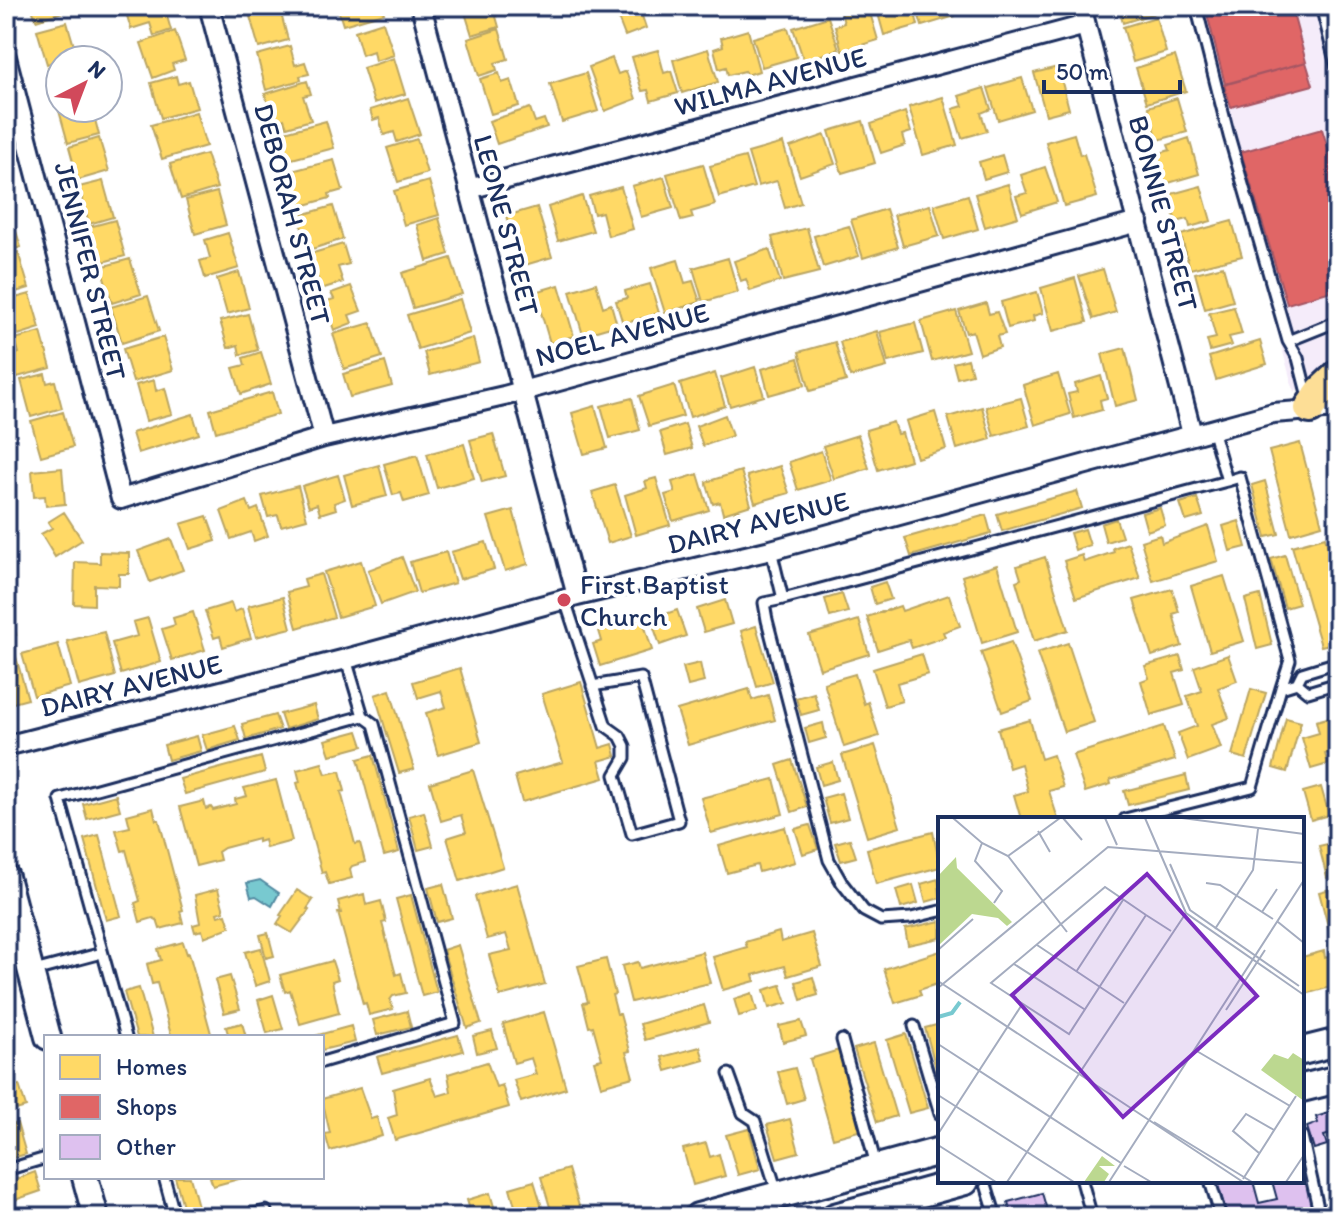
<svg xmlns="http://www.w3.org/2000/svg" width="1344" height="1223" viewBox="0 0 1344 1223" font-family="Itim,sans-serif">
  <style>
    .built { fill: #f5ecfa }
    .water { fill: #78c9d0; stroke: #538ba2; stroke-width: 2 }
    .homes { fill: #ffd966; stroke: #bba664; stroke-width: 2 }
    .shops { fill: #e06666; stroke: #a55664; stroke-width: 2 }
    .building { fill: #dec1ef; stroke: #1b2f5e; stroke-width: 2 }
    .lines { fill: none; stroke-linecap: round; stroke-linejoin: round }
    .service-casing { stroke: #1b2f5e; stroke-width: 15 }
    .minor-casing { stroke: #1b2f5e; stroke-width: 24 }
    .tertiary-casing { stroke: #1b2f5e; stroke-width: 30 }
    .secondary-casing { stroke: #1b2f5e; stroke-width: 32 }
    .primary-casing { stroke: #1b2f5e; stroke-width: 36 }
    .service { stroke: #fff; stroke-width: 9 }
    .minor { stroke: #fff; stroke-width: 18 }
    .tertiary { stroke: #fff; stroke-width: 24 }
    .secondary { stroke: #fff; stroke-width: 26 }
    .primary { stroke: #fdde96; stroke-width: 30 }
    .poi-dot { fill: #d1495b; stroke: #fff; stroke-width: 3 }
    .labels { text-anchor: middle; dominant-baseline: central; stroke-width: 8; stroke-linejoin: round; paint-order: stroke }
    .street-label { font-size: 28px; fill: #1b2f5e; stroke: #fff }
    .poi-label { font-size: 28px; fill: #1b2f5e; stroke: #fff; text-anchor: start }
    .inset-river { fill: none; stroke: #78c9d0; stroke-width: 4 }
    .inset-road { fill: none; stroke: #a4acbf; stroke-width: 2 }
    .view { fill: #7b2cbf; fill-opacity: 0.15; stroke: #7b2cbf; stroke-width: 4 }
    .inset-edge { fill: none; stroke: #1b2f5e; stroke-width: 4 }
  </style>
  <rect width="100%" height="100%" fill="#fff"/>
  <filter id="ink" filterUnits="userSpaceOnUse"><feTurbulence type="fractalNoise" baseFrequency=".0125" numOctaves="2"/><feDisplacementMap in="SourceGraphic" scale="16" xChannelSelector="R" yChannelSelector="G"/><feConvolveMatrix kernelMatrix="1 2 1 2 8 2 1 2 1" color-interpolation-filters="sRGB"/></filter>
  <g filter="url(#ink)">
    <path class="built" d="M1188 6H1338V361L1294 392Z"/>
    <path class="water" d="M260 880 279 893 272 906 256 896 251 897 247 883Z"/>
    <path class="homes" d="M31 6H64L66 11 36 20Z
      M124 6H164L171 30 154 36 150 23 131 29Z
      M273 6H279L288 40 259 48 249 13Z
      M337 6H382L384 13 343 25Z
      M463 6H493L499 27 472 35Z
      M630 6H646L648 11 641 13 646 28 625 36 618 18 632 13Z
      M839 6H868L878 40 842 51 835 26 844 23Z
      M876 6H913L918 25 884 35Z
      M916 6H952L955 16 922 26Z
      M968 6H998V7L971 15Z
      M1118 6H1161L1162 11 1123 23Z
      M828 17 839 49 804 61 793 28Z
      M1156 17 1166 52 1133 62 1123 27Z
      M67 22 77 56 47 64 37 30Z
      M383 22 394 55 375 61 373 51 362 55 355 31Z
      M788 28 797 57 762 67 753 38Z
      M499 29 508 59 495 63 497 70 479 76 468 39Z
      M748 30 759 71 747 75 745 71 728 75 726 67 719 69 714 49 723 46 721 38Z
      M175 31 185 60 172 64 174 70 153 78 141 43Z
      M290 46 295 65 305 62 309 74 300 76 301 80 266 90 257 55Z
      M708 49 718 82 682 93 673 60Z
      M658 50 664 73 671 71 678 93 651 101 648 90 642 91 632 57Z
      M1175 56 1186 91 1147 103 1136 68Z
      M394 58 405 94 374 103 363 68Z
      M612 58 618 74 626 71 636 99 605 111 589 67Z
      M60 64V102H59L48 67Z
      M1058 67 1069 109 1046 115 1034 73Z
      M499 73 502 83 511 80 519 106 491 114 480 79Z
      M586 73 598 111 562 122 550 84Z
      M176 76 178 84 189 81 197 108 161 118 151 83Z
      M1022 78 1032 110 998 120 988 88Z
      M307 81 311 94 303 96 311 120 287 127 284 119 274 123 265 94Z
      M984 88 991 109 981 113 987 131 962 138 953 109 963 106 959 96Z
      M943 97 957 145 923 155 909 107Z
      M408 98 420 134 397 142 394 132 384 135 379 118 373 120 370 110Z
      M1177 98 1187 132 1158 140 1148 107Z
      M58 107 92 108 99 135 68 143Z
      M530 108 535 122 544 119 547 127 497 144 489 121Z
      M196 112 206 146 162 159 151 125Z
      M905 112 911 132 902 135 905 145 881 153 871 124Z
      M326 121 334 148 288 160 281 133Z
      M863 121 875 163 842 173 829 131Z
      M1074 134 1080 155 1084 154 1097 197 1064 206 1046 142Z
      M825 135 835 164 800 176 790 147Z
      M99 138 109 171 78 180 69 147Z
      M1189 138 1199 174 1165 184 1157 154 1170 150 1168 145Z
      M417 139 427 173 398 182 387 148Z
      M783 143 801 203 785 208 777 181 758 186 748 153Z
      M206 154 217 188 181 199 170 164Z
      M1002 155 1007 172 984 179 979 162Z
      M745 157 754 187 719 197 710 166Z
      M334 160 343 190 329 194 330 198 298 207 288 172Z
      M703 164 715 205 691 212 693 218 681 221 667 174Z
      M1045 167 1057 202 1022 213 1016 196 1027 193 1021 175Z
      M664 177 673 208 641 217 632 186Z
      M103 181 113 217 89 224 79 187Z
      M429 181 439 215 404 225 394 191Z
      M1008 184 1018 217 985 227 975 194Z
      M1201 186 1211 221 1190 227 1188 219 1176 222 1168 195Z
      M621 187 633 229 608 236 602 212 594 214 589 196Z
      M217 192 226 225 195 234 186 200Z
      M968 195 978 229 944 239 934 205Z
      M582 196 593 231 558 241 548 207Z
      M930 205 939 236 903 246 894 215Z
      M333 206 343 239 309 250 298 216Z
      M537 207 552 257 525 265 521 251 517 252 506 216Z
      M886 209 898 247 863 258 851 220Z
      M10 212 21 247 6 252V213Z
      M439 218 449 254 427 261 417 225Z
      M115 220 125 256 99 263 89 227Z
      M1232 221 1242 256 1190 269 1181 235Z
      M849 226 859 256 823 267 814 236Z
      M807 228 819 272 783 281 772 237Z
      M228 233 239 268 205 278 200 261 210 258 205 240Z
      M343 244 349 264 338 267 343 282 321 289 310 254Z
      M769 249 780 281 750 291 746 279 741 281 734 261Z
      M18 252 29 288 6 295V256Z
      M451 258 462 294 413 308 402 273Z
      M728 258 738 292 703 302 693 268Z
      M130 259 141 294 112 303 101 267Z
      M678 260 685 283 693 281 700 302 665 313 651 268Z
      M1223 266 1233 301 1205 309 1195 273Z
      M1103 269 1116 312 1093 319 1079 276Z
      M239 272 249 308 227 314 217 279Z
      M1075 278 1087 322 1053 331 1041 288Z
      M596 283 603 307 611 304 617 325 583 335 570 291Z
      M650 284 659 313 623 324 616 301 627 298 625 291Z
      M559 285 574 336 550 343 535 292Z
      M351 286 361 311 349 315 352 323 334 330 324 302 334 299 331 293Z
      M1037 292 1043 313 1033 316 1034 321 1008 328 1001 302Z
      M30 294 40 328 18 335 8 300Z
      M148 296 159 331 122 343 111 307Z
      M460 299 470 333 418 349 407 315Z
      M986 303 989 314 997 312 1005 334 997 336 1000 347 980 354 973 331 966 333 959 311Z
      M1234 307 1242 334 1229 337 1232 345 1210 351 1207 340 1216 338 1209 313Z
      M956 311 968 351 932 361 921 321Z
      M248 314 258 350 240 355 238 345 228 348 220 321Z
      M371 323 382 357 344 369 333 334Z
      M915 323 923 353 888 362 880 332Z
      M877 331 887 367 850 377 840 342Z
      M41 332 51 368 6 380V357L19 353 15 339Z
      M163 337 173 370 133 382 123 349Z
      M473 338 479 362 430 375 424 352Z
      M1260 341 1267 364 1216 380 1209 357Z
      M835 342 846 381 810 391 799 352Z
      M1125 348 1138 400 1115 406 1102 354Z
      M261 352 271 384 241 394 233 368 245 365 243 358Z
      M798 358 805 385 769 395 762 369Z
      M968 359 972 374 957 378 953 363Z
      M385 362 392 386 350 397 343 374Z
      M755 367 764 396 730 406 721 378Z
      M715 373 725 406 690 417 680 384Z
      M45 374 47 383 55 381 62 408 31 417 21 380Z
      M1058 374 1070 414 1035 425 1023 385Z
      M1101 376 1107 398 1100 400 1102 410 1074 418 1068 394 1077 392 1075 384Z
      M154 380 156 391 165 388 172 414 146 421 136 385Z
      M674 385 683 416 649 426 639 396Z
      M272 392 278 414 216 432 210 410Z
      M632 398 640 430 610 438 601 406Z
      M1021 398 1029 426 994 436 986 407Z
      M595 406 607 448 584 454 572 413Z
      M982 407 991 439 957 449 948 417Z
      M63 412 73 447 41 456 31 421Z
      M935 412 946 449 917 458 906 421Z
      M193 414 199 434 138 453 132 433Z
      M725 415 732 436 703 446 696 426Z
      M893 422 897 434 902 433 910 460 878 470 866 430Z
      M685 424 692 448 667 455 660 432Z
      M493 434 505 476 482 482 470 440Z
      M858 435 869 468 834 479 823 446Z
      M1300 443 1322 525 1291 534 1269 451Z
      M464 444 474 478 437 488 427 454Z
      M821 451 831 480 798 490 789 462Z
      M417 455 429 495 404 502 401 493 393 495 384 464Z
      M379 465 387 496 352 505 344 475Z
      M780 466 789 493 755 503 747 476Z
      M62 468 65 504 46 506 45 496 34 497 32 471Z
      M741 471 751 505 723 514 720 502 713 504 706 482Z
      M698 474 709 510 673 521 665 495 675 492 672 482Z
      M338 475 345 499 334 503 336 509 320 514 317 504 309 507 302 486Z
      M656 478 670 525 636 535 625 495 647 488 645 481Z
      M1265 481 1279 534 1266 537 1252 485Z
      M615 485 631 536 608 543 592 492Z
      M298 486 307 519 281 526 278 515 268 517 262 496Z
      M1077 491 1082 508 1002 531 997 514Z
      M1197 498 1203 516 1186 521 1180 503Z
      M247 501 251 511 258 508 268 536 254 541 251 532 231 539 221 511Z
      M1160 508 1165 525 1147 531 1142 513Z
      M513 510 528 564 505 571 488 517Z
      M64 512 82 540 55 557 41 534 52 528 48 522Z
      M986 515 991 533 911 556 905 538Z
      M207 516 216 541 190 549 181 524Z
      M1116 519 1122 537 1106 542 1101 524Z
      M1239 521 1246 547 1230 551 1223 526Z
      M1208 526 1218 561 1153 581 1141 541 1160 535 1162 543Z
      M1085 529 1090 545 1075 550 1070 533Z
      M1325 537 1338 582V642L1321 646 1292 546Z
      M171 539 183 570 150 582 138 551Z
      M486 542 494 569 460 579 451 552Z
      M1128 543 1140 578 1076 598 1064 561 1082 555 1084 562 1114 552 1113 548Z
      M100 552 129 553V574H119V586L94 585V605L74 604 75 562 100 563Z
      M446 552 455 583 419 593 410 562Z
      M1285 555 1299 604 1285 608 1271 559Z
      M402 557 415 592 381 604 368 570Z
      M1045 557 1068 630 1034 641 1016 581 1021 579 1017 566Z
      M361 561 375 606 338 617 324 572Z
      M997 565 1017 632 982 643 962 576Z
      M321 574 334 617 297 628 287 592 306 587 304 579Z
      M1224 576 1244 641 1210 651 1191 586Z
      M885 582 891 599 875 604 870 587Z
      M1172 589 1179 612 1173 614 1182 646 1152 656 1134 600Z
      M842 594 848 612 830 617 825 599Z
      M949 595 960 626 943 632 945 637 912 648 909 640 878 650 867 617 900 606 902 611Z
      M1260 595 1272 645 1257 649 1245 599Z
      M283 597 291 628 256 637 248 606Z
      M725 600 732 624 704 632 697 609Z
      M231 603 234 612 242 609 251 638 223 647 220 636 214 638 205 611Z
      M9 607 16 635 6 637V608Z
      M677 610 686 636 660 645 651 619Z
      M193 612 205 650 172 660 162 629 175 625 173 618Z
      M642 617 652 650 600 666 593 644 602 641 599 631Z
      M148 618 161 662 121 674 112 643 137 636 133 622Z
      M859 620 869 654 820 669 809 635Z
      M756 626 773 682 757 687 741 631Z
      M104 632 115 676 79 686 67 641Z
      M1011 642 1032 701 1002 712 981 652Z
      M12 643 28 699 6 705V645Z
      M1068 643 1094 722 1064 732 1037 653Z
      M58 644 70 686 34 696 22 654Z
      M922 654 928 674 897 683 902 701 885 706 873 669Z
      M1228 655 1237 681 1218 688 1229 718 1212 724 1221 748 1188 760 1178 733 1197 726 1187 696 1202 691 1194 667Z
      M1180 656 1184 670 1174 673 1184 705 1151 715 1141 681 1149 678 1145 666Z
      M700 663 704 682 688 686 683 667Z
      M460 668 481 742 438 755 426 713 446 707 441 691 418 698 413 682Z
      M855 674 864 704 868 702 879 736 844 747 824 683Z
      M581 682 600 748 613 744 616 756 599 761 604 778 522 802 515 776 563 762 542 694Z
      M749 689 752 700 768 695 775 720 688 745 677 710Z
      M1251 689 1266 693 1246 759 1232 755Z
      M390 690 414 769 399 773 375 695Z
      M814 693 819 710 801 715 796 698Z
      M314 705 318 719 285 729 280 714Z
      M275 715 280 729 246 739 242 724Z
      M1338 715V751L1325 754 1328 764 1311 769 1302 738 1319 733 1316 721Z
      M1286 718 1301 722 1287 772 1273 768Z
      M1030 720 1041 759 1053 755 1063 787 1049 791 1058 819H1021L1014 795 1028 791 1021 764 1009 768 998 729Z
      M823 723 826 738 809 743 805 728Z
      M235 726 240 740 207 750 202 735Z
      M1164 726 1175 760 1110 780 1111 784 1085 792 1073 755Z
      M358 731 363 746 330 755 325 740Z
      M197 736 201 751 168 760 164 745Z
      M875 745 900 827 867 837 842 755Z
      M373 755 399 852 384 856 358 759Z
      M261 757 265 772 185 794 180 779Z
      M792 760 807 807 792 812 777 765Z
      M833 762 838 780 821 785 816 767Z
      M322 763 326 774 340 771 345 791 341 792 355 844 360 843 365 862 352 866 350 869 352 878 329 884 325 872 322 873 297 783 300 782 297 770Z
      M473 770 503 867 460 881 447 838 466 832 461 815 441 821 430 783Z
      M1186 775 1189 790 1128 805 1124 791Z
      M774 779 783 814 711 833 701 798Z
      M276 780 292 841 266 848 264 840 258 842V839L224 848 218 852 220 860 196 866 180 807 204 801 206 809 211 807 213 810 236 804 235 799 247 796 244 788Z
      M1321 787 1329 815 1311 820 1303 792Z
      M841 793 848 818 830 823 823 798Z
      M116 795 120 810 87 819 83 804Z
      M153 808 156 820H159L183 910 180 911 183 923 160 929 157 920 153 918 140 922 135 903 140 901 126 850 122 851 116 830 130 827 127 815Z
      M424 812 433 846 418 850 409 816Z
      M810 825 818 849 803 854 795 829Z
      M785 827 795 862 759 872 757 865 727 873 719 846Z
      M933 832 940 867 876 884 867 849Z
      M99 835 121 916 106 920 84 839Z
      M850 839 856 857 841 861 835 843Z
      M1336 842 1338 875 1327 878 1319 846Z
      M938 879 940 898 926 902 921 884Z
      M443 884 452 918 437 922 428 888Z
      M517 884 545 984 500 996 489 955 511 950 506 934 487 939 475 896Z
      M913 885 918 903 901 908 896 890Z
      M1338 887V940L1332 941 1319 892Z
      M218 889 224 911 217 913 218 916 226 914 230 927 204 937 202 930 195 932 193 925 200 923 195 895Z
      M297 890 313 900 307 909 309 910 292 933 277 924 282 916 280 915Z
      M364 894 366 905 381 901 386 922 382 923 396 975 401 973 406 993 393 996 390 1000 393 1009 369 1015 366 1003 363 1004 338 913H341L338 901Z
      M411 895 437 992 422 996 396 899Z
      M940 921V938L908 945 905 929Z
      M779 932 781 942 812 933 822 966 788 976 785 966 753 975 755 981 723 990 713 957 747 947 745 942Z
      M268 933 274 956 266 958 260 935Z
      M183 942 187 954 189 953 212 1037H166L171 1035 157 983 152 984 147 964 161 960 158 949Z
      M458 945 481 1023 467 1028 443 950Z
      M261 948 270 981 255 986 245 952Z
      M940 951V983L919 990 921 995 895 1003 884 969Z
      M1324 951 1325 958 1338 954V985L1302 995V957Z
      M702 952 710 983 631 1002 622 966 638 962 640 968Z
      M606 959 615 994 612 995 617 1014H620L630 1051 626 1052 633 1077 601 1086 594 1061 602 1059 593 1026 589 1027 583 1003 588 1002 578 966Z
      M332 961 338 979 332 981 339 1013 300 1024 290 990 285 992 280 975Z
      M230 976 240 1009 224 1013 215 980Z
      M813 977 818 995 801 1000 796 982Z
      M781 985 787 1003 769 1008 764 990Z
      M139 988 153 1037H137L124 992Z
      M752 993 757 1011 739 1016 734 999Z
      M273 995 283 1029 267 1033 258 1000Z
      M704 1005 709 1022 645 1040 640 1024Z
      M407 1011 411 1027 377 1035 373 1020Z
      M544 1012 566 1088 521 1102 514 1080 536 1074 531 1058 514 1063 503 1024Z
      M801 1021 806 1036 783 1042 779 1026Z
      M242 1023 246 1037H229L226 1027Z
      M940 1024V1083L925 1028Z
      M351 1026 355 1042 322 1050V1037L318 1035Z
      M492 1031 497 1048 477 1053 473 1036Z
      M906 1034 928 1108 909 1113 887 1040Z
      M458 1035 463 1051 382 1073 377 1057Z
      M874 1043 896 1116 877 1122 854 1049Z
      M700 1047 704 1060 666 1071 662 1057Z
      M839 1050 862 1130 833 1138 810 1059Z
      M487 1062 496 1087 502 1085 509 1107 395 1140 388 1118 397 1115 393 1089 430 1078 437 1096 451 1092 448 1074Z
      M795 1068 804 1099 787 1104 778 1072Z
      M19 1085 26 1107 6 1113V1089Z
      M360 1088 371 1119 377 1117 382 1136 330 1151 325 1134 330 1133 322 1099Z
      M790 1119 799 1152 777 1158 767 1125Z
      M17 1123 26 1154 6 1160V1127Z
      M749 1129 760 1169 738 1175 726 1135Z
      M706 1143 710 1157 719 1154 725 1176 693 1185 683 1149Z
      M568 1169 581 1213 566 1217H553L541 1177Z
      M35 1172 41 1191 15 1200 8 1182Z
      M175 1177H190L201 1217H186Z
      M210 1177H246L213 1186Z
      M534 1181 545 1217H518L510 1188Z
      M490 1193 497 1217H472L467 1200Z
      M46 1208 49 1217H18Z"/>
    <path class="shops" d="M1205 6H1291L1306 62 1225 84Z
      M1306 62 1313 85 1231 107 1224 85Z
      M1322 129 1338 181V289L1287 304 1241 152Z"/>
    <path class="building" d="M1338 1110V1132L1324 1136 1327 1145 1314 1149 1307 1127 1318 1123 1316 1117Z
      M1302 1156 1317 1214 1307 1217H1228L1216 1181H1253L1259 1203 1277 1199 1272 1181H1302Z
      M1042 1193 1049 1217H1012L1008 1202Z"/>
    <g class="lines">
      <defs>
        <path id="service" d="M1196 6 1229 136 1288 341 1298 358 1308 397
          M1321 6 1338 73
          M1288 341 1338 321
          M1212 429 1227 481 1240 477 1290 660 1281 688
          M771 550 783 599 764 603 767 620 829 860 842 883 864 911 881 920 911 918 940 911
          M783 599 1227 481
          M565 600 606 726 620 736 625 746V758L615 775 632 834 679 821 641 678 592 686
          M1338 662 1302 673 1297 683 1308 692 1338 683
          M1125 819 1252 787 1281 688 1297 683
          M6 949 23 944
          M34 971 102 953
          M914 1026 940 1114
          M126 1037 60 799 363 716
          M842 1040 876 1165
          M322 1062 455 1023 374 724 363 716 346 659
          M729 1074 743 1113 755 1121 777 1192
          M1302 1136 1320 1217
          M6 1170 46 1158
          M164 1177 175 1217
          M985 1181 996 1217
          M1082 1181 1092 1217
          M1210 1181 1221 1217
          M240 1217 266 1211 268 1217"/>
        <path id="minor" d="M209 6 324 437
          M421 6 577 596
          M1081 6 1192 434
          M6 57 121 499 324 437 504 396 1138 222
          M469 189 1086 25
          M6 746 346 659 577 596 771 550 1273 413 1338 408"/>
        <path id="tertiary" d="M6 877 48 1037
          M85 1177 96 1217"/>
        <path id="secondary" d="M1302 1051 1338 1042
          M1302 1088 1338 1079
          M698 1217 940 1151
          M835 1217 965 1181"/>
        <path id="primary" d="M1310 408 1322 391 1338 376"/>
      </defs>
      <use href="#service" class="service-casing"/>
      <use href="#minor" class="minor-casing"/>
      <use href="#tertiary" class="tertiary-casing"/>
      <use href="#secondary" class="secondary-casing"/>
      <use href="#primary" class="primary-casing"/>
      <use href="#service" class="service"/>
      <use href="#minor" class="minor"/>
      <use href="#tertiary" class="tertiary"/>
      <use href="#secondary" class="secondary"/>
      <use href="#primary" class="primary"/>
    </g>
  </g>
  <circle class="poi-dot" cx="564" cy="600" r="8"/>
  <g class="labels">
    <g class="street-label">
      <text transform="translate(770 81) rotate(-15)">WILMA AVENUE</text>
      <text transform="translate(1164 213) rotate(75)">BONNIE STREET</text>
      <text transform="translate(293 214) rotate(75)">DEBORAH STREET</text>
      <text transform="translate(507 225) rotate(75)">LEONE STREET</text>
      <text transform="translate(91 271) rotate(76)">JENNIFER STREET</text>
      <text transform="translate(622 334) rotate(-15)">NOEL AVENUE</text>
      <text transform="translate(758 522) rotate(-14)">DAIRY AVENUE</text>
      <text transform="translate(131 685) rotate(-14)">DAIRY AVENUE</text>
    </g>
    <g class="poi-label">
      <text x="580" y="584">First Baptist<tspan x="580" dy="32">Church</tspan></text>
    </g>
  </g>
  <g transform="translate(938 817)">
    <rect width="366" height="366" fill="#fff"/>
    <path d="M18 40 19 51 74 105 69 109 60 101 34 97 0 129V59ZM355 236 366 243V284L323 253 336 237 350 242ZM164 339 177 349H161L171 357 166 365H146Z" fill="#bcd890"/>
    <path class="inset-river" d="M0 200 14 196 22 185"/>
    <path class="inset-road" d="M15 1 44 26 70 39 129 115M125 1 144 23M167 1 179 28M207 1 248 96 366 178M244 1 366 17M100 14 112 35M44 26 37 44 64 74 56 86M70 39 122 1M232 47 252 93 361 169M268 66 282 68 335 102M324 95 339 72M208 98 131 217 53 166 167 70 208 98 233 114M340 105 366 126M277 112 315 53 320 12M99 128 186 186M0 133 35 102M76 147 146 192M138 155 185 83M0 164 305 365M0 171 170 30 366 46M288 193 327 133M0 227 183 346M257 233 352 289M0 278 136 365M216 305 314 365M0 317 85 186M0 328 58 365M321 336 295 314 308 297 336 313M186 349 213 365M305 362 358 279M69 365 248 96M171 365 366 63M348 365 366 338"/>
    <path class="view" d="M209 57 319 179 185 300 74 178Z"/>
    <rect width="366" height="366" class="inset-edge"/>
  </g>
  <rect width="1344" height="1223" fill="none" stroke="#fff" stroke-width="32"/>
  <rect x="16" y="16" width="1312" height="1191" fill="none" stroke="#1b2f5e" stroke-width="3" filter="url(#ink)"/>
  <rect x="44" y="1035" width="280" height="144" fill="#ffffff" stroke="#a4acbf" stroke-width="2"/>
  <rect x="60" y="1055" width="40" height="24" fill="#ffd966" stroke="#a4acbf" stroke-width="2"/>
  <text x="116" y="1075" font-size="24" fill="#1b2f5e">Homes</text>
  <rect x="60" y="1095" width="40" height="24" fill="#e06666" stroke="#a4acbf" stroke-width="2"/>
  <text x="116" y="1115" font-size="24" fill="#1b2f5e">Shops</text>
  <rect x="60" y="1135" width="40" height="24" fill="#dec1ef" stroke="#a4acbf" stroke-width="2"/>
  <text x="116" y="1155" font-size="24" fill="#1b2f5e">Other</text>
  <g transform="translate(84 84) rotate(42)"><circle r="38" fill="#ffffff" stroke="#a4acbf" stroke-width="2"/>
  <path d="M0-6L14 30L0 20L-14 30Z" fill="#d1495b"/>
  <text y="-12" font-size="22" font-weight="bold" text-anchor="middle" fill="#1b2f5e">N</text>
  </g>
  <path d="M1044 80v12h136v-12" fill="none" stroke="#1b2f5e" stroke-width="4"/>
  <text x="1056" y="80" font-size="24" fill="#1b2f5e" stroke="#ffffff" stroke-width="6" paint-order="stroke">50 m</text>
</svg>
